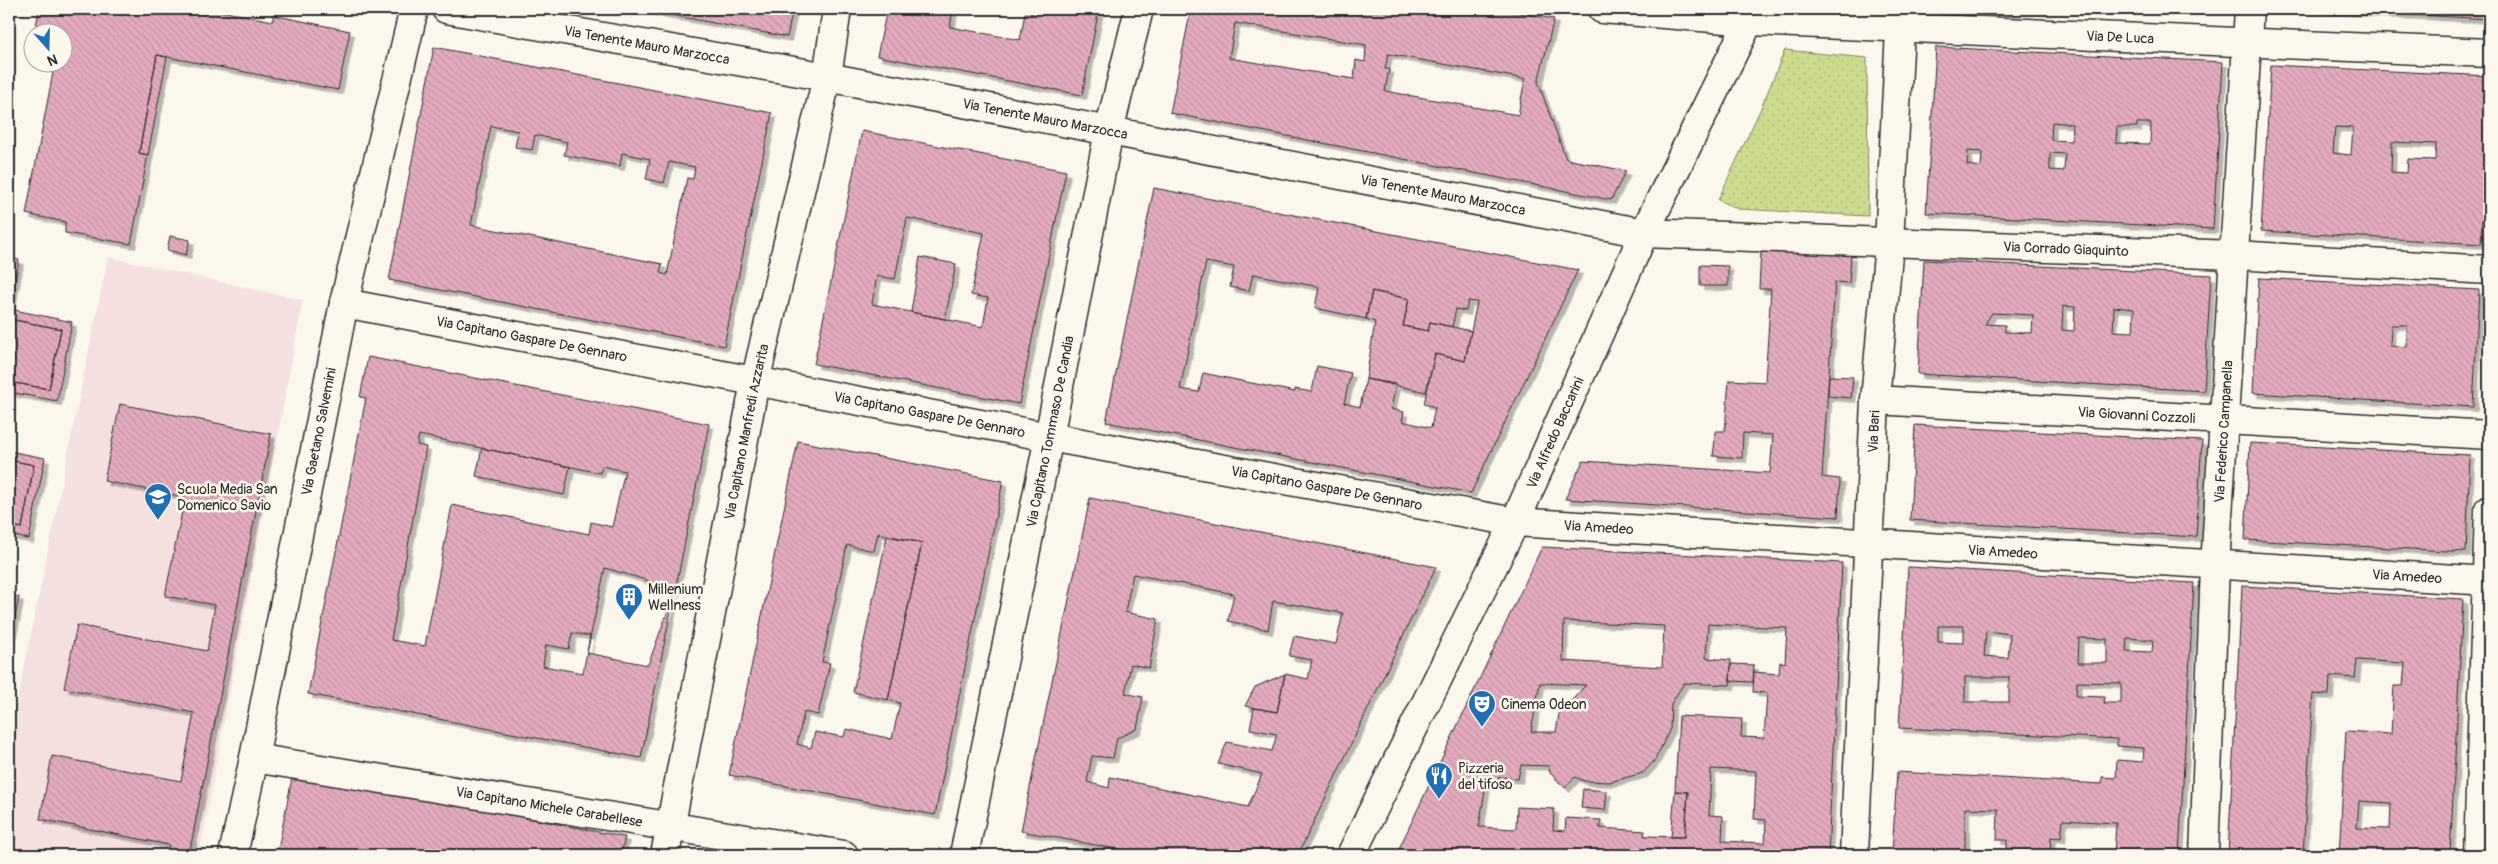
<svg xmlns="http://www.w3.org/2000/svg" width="2498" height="864" viewBox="0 0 2498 864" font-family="Pangolin,sans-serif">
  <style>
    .built { fill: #f4e0de }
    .park { fill: url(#park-dots); stroke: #7c835c }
    .building { fill: url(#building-back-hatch); stroke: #2b2b2b; fill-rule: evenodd; filter: url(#shadow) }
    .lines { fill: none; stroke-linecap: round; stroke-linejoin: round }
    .street-casing { stroke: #2b2b2b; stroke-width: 31 }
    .secondary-casing { stroke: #2b2b2b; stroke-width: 31 }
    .street { stroke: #fbf7ec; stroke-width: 28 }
    .secondary { stroke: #fbf7ec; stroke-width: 28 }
    .labels { text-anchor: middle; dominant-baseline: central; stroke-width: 5; stroke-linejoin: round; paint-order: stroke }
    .street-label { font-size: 14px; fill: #2b2b2b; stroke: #fbf7ec }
    .poi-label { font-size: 14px; fill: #2b2b2b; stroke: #fbf7ec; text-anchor: start }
  </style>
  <defs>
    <pattern id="park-dots" width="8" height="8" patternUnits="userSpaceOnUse" patternTransform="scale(1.25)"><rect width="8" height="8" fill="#cedb8e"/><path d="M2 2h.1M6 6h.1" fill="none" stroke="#b1bc7b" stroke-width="1.8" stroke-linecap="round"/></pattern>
    <pattern id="building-back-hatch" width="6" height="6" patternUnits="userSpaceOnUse" patternTransform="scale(1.25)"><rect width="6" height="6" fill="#e4abbe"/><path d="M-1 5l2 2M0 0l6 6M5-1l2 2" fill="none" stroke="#c493a3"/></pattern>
    <filter id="shadow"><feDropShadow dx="4.5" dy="4.5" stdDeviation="0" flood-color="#0004"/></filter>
  </defs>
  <rect width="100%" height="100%" fill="#fbf7ec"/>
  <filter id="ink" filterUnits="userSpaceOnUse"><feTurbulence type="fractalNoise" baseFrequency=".02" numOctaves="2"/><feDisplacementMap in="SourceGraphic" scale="10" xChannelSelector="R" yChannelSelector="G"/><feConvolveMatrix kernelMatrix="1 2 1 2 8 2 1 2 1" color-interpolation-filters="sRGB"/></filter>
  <g filter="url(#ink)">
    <path class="built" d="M108 257 303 300 199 855H9V742Z"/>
    <path class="park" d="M1785 50 1867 58 1868 216 1738 209 1718 200 1762 106Z"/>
    <path class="building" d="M39 9H210L273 21V15L350 31 338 90 157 55 139 153 148 155 131 244 65 233V222L26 214 55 62H62V32H35Z
      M640 9H793L787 37Z
      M887 9H953L950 27 1020 40 1025 13 1032 14 1033 9H1099L1082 95 877 56Z
      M1191 9H1498L1554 19 1538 82 1566 159 1626 171 1611 200 1170 113ZM1235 23 1366 45 1365 62 1356 60 1354 79 1229 58ZM1388 54 1525 79 1518 115 1385 91 1389 69H1385Z
      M2308 9H2489V19Z
      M434 47 772 113 724 346 389 280ZM491 126 518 131 515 147 532 150 535 135 567 142 564 155 620 166 622 153 650 159 646 179 664 183 669 162 695 167 693 179 687 178 667 275 660 273 662 264 471 225Z
      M1936 47 2223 62 2213 229 1926 213ZM2052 122 2072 124 2071 141 2051 140ZM2137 123H2151L2150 144 2116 143 2117 127H2137ZM1968 151 1982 152 1981 167 1967 165ZM2050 153 2065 154 2064 171 2050 170Z
      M157 55 167 57 148 155 139 153Z
      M2271 65 2489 76 2481 244 2261 231ZM2335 127 2353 128 2351 155 2333 153ZM2392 142 2436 144 2435 160 2408 159 2407 173 2391 172Z
      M862 131 1066 171 1019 404 814 364ZM907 218 984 233 971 295 988 298 983 327 872 304 877 276 895 279Z
      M1154 188 1578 270 1471 493 1106 422ZM1206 262 1234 267 1230 287 1249 291 1253 274 1319 287 1315 308 1366 319 1372 291 1409 299 1403 326 1428 331 1430 322 1452 327 1456 309 1466 311 1468 301 1477 302 1465 361 1435 354 1424 404 1435 407 1431 428 1402 421 1404 412 1391 409 1396 384 1366 379 1360 407 1344 403 1351 373 1317 366 1312 392 1295 389V392L1203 373 1199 392 1180 389Z
      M170 236 190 240 186 255 167 250Z
      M1761 249 1851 255 1849 283 1835 282 1822 477 1840 479 1838 517 1565 499 1583 461 1770 473 1773 435 1743 433 1742 458 1713 456 1716 431H1725L1729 380 1765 382 1771 289H1759Z
      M920 257 956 264 945 319 911 312Z
      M9 258 19 260 10 309 72 322 57 401 9 392V382L49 389 61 329 9 319Z
      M1924 260 2211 275 2204 391 1918 374ZM2063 306 2075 307 2074 331 2062 330ZM2114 307 2134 309 2133 332 2113 331ZM1992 313 2033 315 2032 333 2005 332V325L1985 324Z
      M1700 265 1728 266V286H1700Z
      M2259 278 2479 290 2473 407 2253 393ZM2391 325H2407V347L2390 346Z
      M1372 291 1409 299 1403 326 1428 331 1430 322 1471 331 1465 361 1435 354 1426 392 1366 379 1375 322 1366 319Z
      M9 319 61 329 49 389 9 382Z
      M368 357 709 424 641 758 308 694 366 398 360 397ZM419 435 600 473 602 466 625 471 612 527 591 522 589 534 452 505 425 646 391 640 426 447 417 445ZM572 633 590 636 583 673 543 666 546 645 569 649Z
      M1829 376 1853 377 1851 398 1828 396Z
      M120 404 271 434 189 855H167L169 845 40 819 52 756 181 781 194 713 64 688 77 625 207 651 215 605 165 596 185 497 104 481Z
      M1915 425 2202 441 2196 537 1910 520Z
      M798 441 1003 481 935 815 729 775ZM878 533 922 543 888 700 900 703 892 739 846 729 844 737 815 732 811 748 797 744 804 712 818 715 830 663 822 662 847 545 874 551Z
      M2250 443 2470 455 2466 552 2245 540Z
      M482 448 570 467 564 495 476 476Z
      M9 451 45 458 29 539 9 535V525L22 528 34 465 9 460Z
      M9 460 34 465 22 528 9 525Z
      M1090 498 1436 567 1298 855H1148L1021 831ZM1133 574 1234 594 1228 621 1268 630 1273 601 1343 613 1336 644 1294 636 1289 656 1312 660 1308 679 1285 674 1277 712 1254 708 1250 729 1277 734 1272 751 1227 742 1218 764 1262 774 1248 807 1110 777 1109 788 1087 782 1092 756 1113 758 1117 738 1137 729 1143 697 1125 693 1131 664 1149 668 1158 619 1125 612Z
      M887 536 922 543 888 700 853 692Z
      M1542 547 1842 563 1828 855H1396ZM1564 621 1664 626 1662 667 1563 661ZM1708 624 1787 628 1785 663 1780 662 1779 674 1754 672 1753 692 1767 693 1764 738 1741 737 1742 719 1679 716 1675 791 1688 792 1685 837 1644 836 1645 831 1600 828 1601 820 1566 818 1565 831 1553 830 1554 809 1517 807 1516 829 1479 827 1486 784H1497L1499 777 1518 779 1521 765 1549 766 1550 773 1565 788 1575 777 1584 781 1610 782 1643 773 1655 760 1670 729 1671 704 1684 683 1730 685 1731 660 1706 658ZM1540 683 1586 685 1559 714 1556 732H1531ZM1711 769 1756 771 1754 819 1766 820 1765 843 1722 841 1723 816 1709 815Z
      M1908 567 2194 583 2179 855H2114L2116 823 2063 820 2061 838 2051 837 2050 855H1892L1897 772 2102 784V777L2116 778 2117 760 2143 762 2144 748 2117 746V739L1899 728ZM1938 626H1964V643L1938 642ZM1986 631 2010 634 2008 658 1984 656ZM2079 638 2107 639V663H2078ZM2127 638 2153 640 2152 652 2126 651ZM1965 677H2009V702H1965ZM2077 682 2121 683V703H2104L2105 697 2076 696ZM1965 808 1998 809 1997 840H2007V853L1965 852Z
      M605 568 676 589 648 665 587 653Z
      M2242 586 2463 599 2450 855H2339L2346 731 2391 734 2394 686H2403L2405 663 2357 660 2355 678 2330 676 2329 695 2313 694 2303 855H2228ZM2359 801 2391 803 2390 829 2357 828Z
      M9 595 19 597 9 648Z
      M1731 664 1754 665 1753 682 1730 681Z
      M1285 674 1277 712 1245 706 1255 687Z
      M293 773 625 837 621 855H363L347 852 346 855H277Z
      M1583 789 1607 791 1605 810 1581 808Z
      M1675 791 1688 792 1685 837H1671Z"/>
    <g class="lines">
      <defs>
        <g id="street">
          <path id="s1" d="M446 9 827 77 1644 233 2235 255 2489 270"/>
          <path id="s2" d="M1602 9 1750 21 2489 53"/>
          <path id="s3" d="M344 303 1049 437 1515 522 2489 581"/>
          <path id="s4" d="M1875 400 2489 435"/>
          <path id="s5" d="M254 758 844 855"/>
          <path id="s6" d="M233 855 254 758 344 303 414 9"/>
          <path id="s7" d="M665 855 755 382 827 77 837 9"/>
          <path id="s8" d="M964 855 1049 437 1109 131 1139 9"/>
          <path id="s9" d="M1854 855 1875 400 1889 243 1901 11"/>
          <path id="s10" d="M2204 855 2215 566 2249 9"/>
          <path d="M2478 855 2489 509"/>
        </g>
        <g id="secondary">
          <path id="s11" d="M1351 855 1515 522 1644 233 1755 9"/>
        </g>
      </defs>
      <use href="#street" class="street-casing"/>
      <use href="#secondary" class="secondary-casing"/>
      <use href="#street" class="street"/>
      <use href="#secondary" class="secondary"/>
    </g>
  </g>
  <defs>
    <symbol id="school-pin" viewBox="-11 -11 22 30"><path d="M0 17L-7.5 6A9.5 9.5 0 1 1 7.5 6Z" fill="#1f6fb2" stroke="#fbf7ec"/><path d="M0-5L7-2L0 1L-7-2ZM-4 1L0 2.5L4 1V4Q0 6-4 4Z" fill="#fff"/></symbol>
    <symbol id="building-pin" viewBox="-11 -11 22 30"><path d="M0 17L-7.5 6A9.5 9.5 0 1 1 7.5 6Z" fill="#1f6fb2" stroke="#fbf7ec"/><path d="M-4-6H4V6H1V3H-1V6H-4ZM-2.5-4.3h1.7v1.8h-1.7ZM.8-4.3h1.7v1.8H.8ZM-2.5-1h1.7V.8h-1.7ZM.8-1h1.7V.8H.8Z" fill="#fff"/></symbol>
    <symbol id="theatre-pin" viewBox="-11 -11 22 30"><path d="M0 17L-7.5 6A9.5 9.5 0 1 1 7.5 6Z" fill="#1f6fb2" stroke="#fbf7ec"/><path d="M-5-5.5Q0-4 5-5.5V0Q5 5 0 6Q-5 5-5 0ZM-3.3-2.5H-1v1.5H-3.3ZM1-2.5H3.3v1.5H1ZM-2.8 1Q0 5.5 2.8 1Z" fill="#fff"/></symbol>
    <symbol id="restaurant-pin" viewBox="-11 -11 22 30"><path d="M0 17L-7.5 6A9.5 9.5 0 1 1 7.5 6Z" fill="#1f6fb2" stroke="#fbf7ec"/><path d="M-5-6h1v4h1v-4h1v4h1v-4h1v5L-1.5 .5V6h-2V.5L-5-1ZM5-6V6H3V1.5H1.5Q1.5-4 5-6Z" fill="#fff"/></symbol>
  </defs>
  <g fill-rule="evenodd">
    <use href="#school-pin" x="142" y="481" width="32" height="43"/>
    <use href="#building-pin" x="613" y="581" width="32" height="43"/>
    <use href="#theatre-pin" x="1466" y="688" width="32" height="43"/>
    <use href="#restaurant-pin" x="1423" y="760" width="32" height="43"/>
  </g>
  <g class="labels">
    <g class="street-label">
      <text stroke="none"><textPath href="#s2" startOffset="519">Via De Luca</textPath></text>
      <text stroke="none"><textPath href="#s1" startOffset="204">Via Tenente Mauro Marzocca</textPath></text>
      <text stroke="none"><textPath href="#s1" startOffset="609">Via Tenente Mauro Marzocca</textPath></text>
      <text stroke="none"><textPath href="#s1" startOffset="1014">Via Tenente Mauro Marzocca</textPath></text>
      <text stroke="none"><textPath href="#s1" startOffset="1641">Via Corrado Giaquinto</textPath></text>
      <text stroke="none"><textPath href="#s3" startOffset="191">Via Capitano Gaspare De Gennaro</textPath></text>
      <text stroke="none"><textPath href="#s3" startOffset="596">Via Capitano Gaspare De Gennaro</textPath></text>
      <text stroke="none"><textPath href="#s4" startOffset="262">Via Giovanni Cozzoli</textPath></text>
      <text stroke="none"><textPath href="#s6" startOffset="432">Via Gaetano Salvemini</textPath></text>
      <text stroke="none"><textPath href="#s7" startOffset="431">Via Capitano Manfredi Azzarita</textPath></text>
      <text stroke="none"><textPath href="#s8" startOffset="432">Via Capitano Tommaso De Candia</textPath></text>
      <text stroke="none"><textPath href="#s9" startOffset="424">Via Bari</textPath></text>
      <text stroke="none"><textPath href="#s10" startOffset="424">Via Federico Campanella</textPath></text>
      <text stroke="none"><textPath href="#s11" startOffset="469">Via Alfredo Baccarini</textPath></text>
      <text stroke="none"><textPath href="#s3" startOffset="1000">Via Capitano Gaspare De Gennaro</textPath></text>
      <text stroke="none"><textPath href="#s3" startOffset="1275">Via Amedeo</textPath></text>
      <text stroke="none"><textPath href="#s3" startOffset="1680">Via Amedeo</textPath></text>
      <text stroke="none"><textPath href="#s3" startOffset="2085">Via Amedeo</textPath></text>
      <text stroke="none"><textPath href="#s5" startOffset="299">Via Capitano Michele Carabellese</textPath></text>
    </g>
    <g class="poi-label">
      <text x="177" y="489">Scuola Media San<tspan x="177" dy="16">Domenico Savio</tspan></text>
      <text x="648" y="589">Millenium<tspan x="648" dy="16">Wellness</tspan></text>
      <text x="1501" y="704">Cinema Odeon</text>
      <text x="1458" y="768">Pizzeria<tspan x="1458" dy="16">del tifoso</tspan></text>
    </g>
  </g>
  <rect width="2498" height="864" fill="none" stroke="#fbf7ec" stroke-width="30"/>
  <rect x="15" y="15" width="2468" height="834" fill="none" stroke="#2b2b2b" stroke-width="2" filter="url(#ink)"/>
  <g transform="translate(48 48) rotate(160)"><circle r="24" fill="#fbf7ec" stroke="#a8a59f"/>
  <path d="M0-4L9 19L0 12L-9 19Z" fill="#1f6fb2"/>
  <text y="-8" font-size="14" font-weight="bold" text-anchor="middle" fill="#2b2b2b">N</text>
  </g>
</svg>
